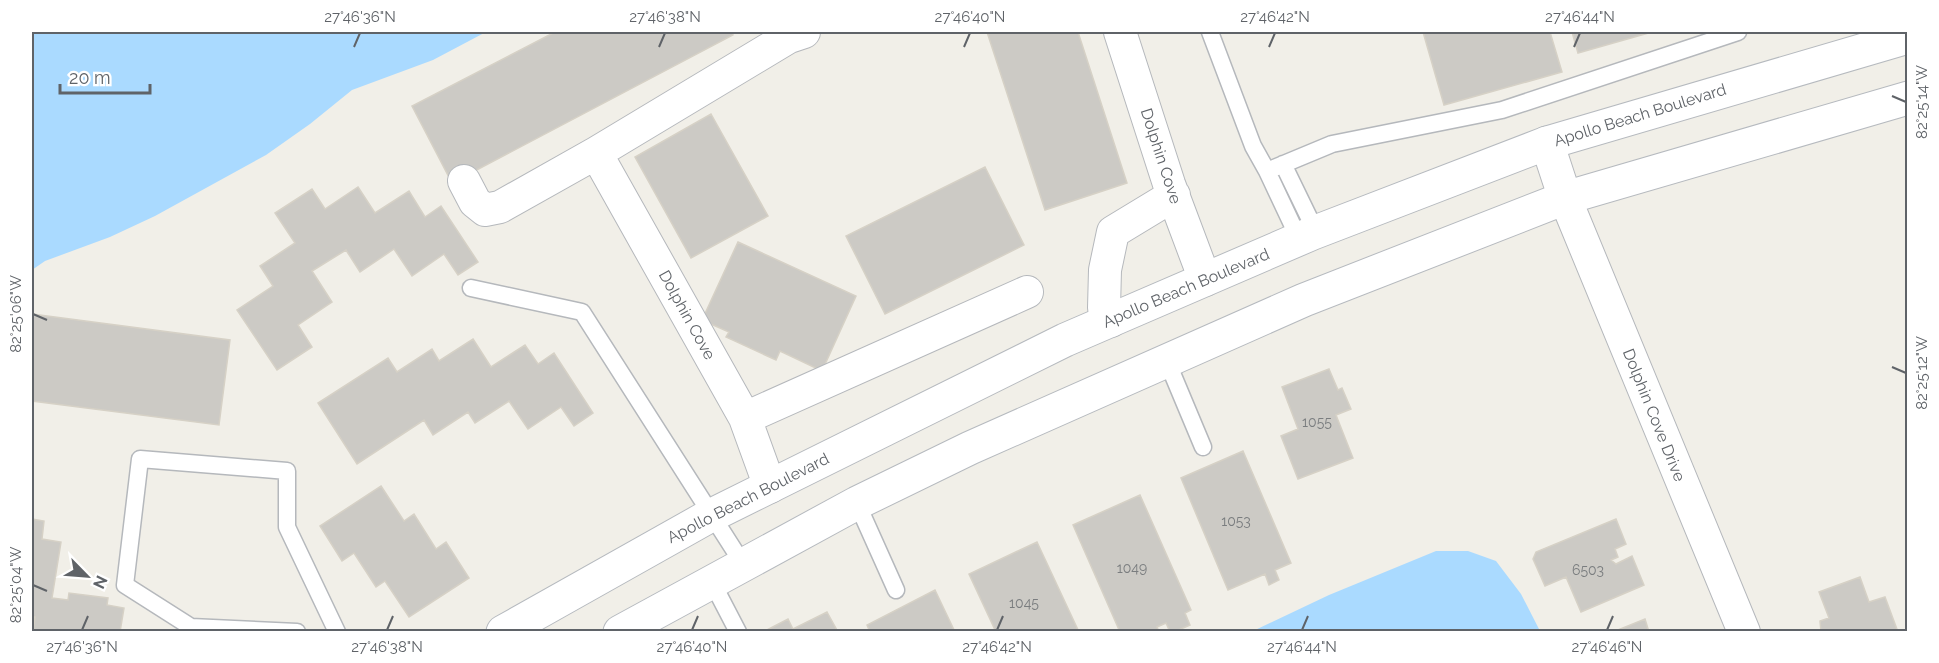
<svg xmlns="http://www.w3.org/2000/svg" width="1939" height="663" viewBox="0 0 1939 663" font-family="Raleway,sans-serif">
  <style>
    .water { fill: #aadaff }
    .building { fill: #cccac5; stroke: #d6d1c6; stroke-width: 1.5 }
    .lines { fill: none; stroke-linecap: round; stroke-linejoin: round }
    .service-casing { stroke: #b5b8bc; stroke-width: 19 }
    .minor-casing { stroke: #b5b8bc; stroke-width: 34 }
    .tertiary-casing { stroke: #b5b8bc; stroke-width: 35 }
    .secondary-casing { stroke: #b6babf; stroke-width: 35 }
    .service { stroke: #fff; stroke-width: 16 }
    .minor { stroke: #fff; stroke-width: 32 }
    .tertiary { stroke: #fff; stroke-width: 33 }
    .secondary { stroke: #fff; stroke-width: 33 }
    .ticks { fill: none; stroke: #5f6368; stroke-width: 2 }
    .labels { text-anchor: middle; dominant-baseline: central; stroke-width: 6; stroke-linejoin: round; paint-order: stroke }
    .number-label { font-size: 14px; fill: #7a7d7f }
    .street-label { font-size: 16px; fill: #5f6368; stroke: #fff }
    .neatline { fill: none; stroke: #5f6368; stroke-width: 2 }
    .ticks-label { font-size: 15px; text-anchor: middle; fill: #5f6368 }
  </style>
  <rect width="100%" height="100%" fill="#f1efe8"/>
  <path class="water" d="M32 32H486L433 60 352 90 310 124 266 155 155 216 110 237 45 261 32 270Z
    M1436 551H1468L1496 561 1521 594 1540 631H1253L1329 595Z"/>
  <path class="building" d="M555 32H732L733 35 452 183 412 106Z
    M987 32H1078L1127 183 1045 210Z
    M1423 32H1550L1562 72 1444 105Z
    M1572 32H1652L1578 53Z
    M711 114 768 216 691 258 635 157Z
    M985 167 1024 245 885 314 846 236Z
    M358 187 375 213 409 191 425 217 441 206 478 262 458 275 444 254 412 276 394 249 360 272 346 250 312 271 332 302 298 325 312 347 277 370 237 310 273 286 260 266 295 243 275 213 312 189 325 209Z
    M738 242 856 296 822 371 780 351 776 360 726 337 729 332 702 320Z
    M32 314 230 340 219 425 32 401Z
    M473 339 491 367 525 345 538 364 554 353 593 413 574 426 561 407 528 429 509 401 475 423 468 412 433 435 424 420 357 464 318 403 388 358 397 372 432 349 439 361Z
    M1329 369 1338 390 1342 388 1351 409 1336 415 1353 458 1298 479 1281 436 1298 429 1282 387Z
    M1243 451 1291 563 1275 570 1279 580 1269 585 1265 574 1228 590 1181 478Z
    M381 486 404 521 414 514 436 549 446 542 469 578 409 617 385 581 376 587 354 553 342 561 320 526Z
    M1140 495 1191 610 1185 613 1190 625 1174 632H1170L1166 623 1157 627 1159 632H1120L1073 525Z
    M32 519 44 521 42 539 61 542 52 598 68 600 69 593 108 598 107 605 124 608 120 632H33L35 617 32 616Z
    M1616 519 1626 544 1615 549 1618 557 1611 560 1616 564 1632 556 1644 585 1581 612 1566 577 1545 586 1533 559 1536 552Z
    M1037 542 1079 632H996L969 574Z
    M1860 577 1869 602 1885 597 1898 632H1821L1820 621 1829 618 1819 592Z
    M935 590 955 632H870L867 625Z
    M827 612 838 632 765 631 788 619 793 629Z
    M1645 619 1649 632H1613Z"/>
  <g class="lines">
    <defs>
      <path id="service" d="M1210 32 1253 146 1267 171 1299 239
        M1283 164 1316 232
        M1267 171 1332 144 1502 110 1738 32
        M471 288 582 312 743 564
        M1167 361 1203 447
        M857 503 896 590
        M712 582 738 632
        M297 632 191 627 125 585 140 459 287 471V527L337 632"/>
      <path id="minor" d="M804 32 789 37 596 153 745 418 1027 292
        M1120 32 1169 184 1205 280
        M464 181 475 202 485 210 500 207 596 153
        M1565 198 1744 632
        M1111 321 1104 308 1105 270 1113 232 1174 195
        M745 418 770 487"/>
      <path id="tertiary" d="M1547 143 1565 198"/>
      <path id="secondary" d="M503 632 704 519 1065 340 1313 233 1547 143 1908 37
        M620 632 857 503 970 448 1304 300 1565 198 1908 98"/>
    </defs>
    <use href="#service" class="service-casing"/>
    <use href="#minor" class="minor-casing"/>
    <use href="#tertiary" class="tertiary-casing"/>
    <use href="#secondary" class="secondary-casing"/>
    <use href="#service" class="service"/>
    <use href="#minor" class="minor"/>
    <use href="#tertiary" class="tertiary"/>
    <use href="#secondary" class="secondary"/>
  </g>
  <path class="ticks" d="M354 47 360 33M659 47 665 33M964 47 970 33M1269 47 1275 33M1574 47 1580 33M1892 96 1906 102M33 314 47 320M1892 367 1906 373M33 585 47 591M82 630 88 616M387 630 393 616M692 630 698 616M997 630 1003 616M1302 630 1308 616M1607 630 1613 616"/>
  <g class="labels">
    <g class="number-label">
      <text x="1317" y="422">1055</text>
      <text x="1236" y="521">1053</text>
      <text x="1132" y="568">1049</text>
      <text x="1588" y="570">6503</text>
      <text x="1024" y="603">1045</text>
    </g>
    <g class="street-label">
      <text transform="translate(1640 115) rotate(-17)">Apollo Beach Boulevard</text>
      <text transform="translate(1161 156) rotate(72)">Dolphin Cove</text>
      <text transform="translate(1186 288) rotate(-23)">Apollo Beach Boulevard</text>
      <text transform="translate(687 315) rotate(61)">Dolphin Cove</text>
      <text transform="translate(1654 415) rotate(68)">Dolphin Cove Drive</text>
      <text transform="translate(748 498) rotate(-27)">Apollo Beach Boulevard</text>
    </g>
  </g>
  <rect width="1939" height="663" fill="none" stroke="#ffffff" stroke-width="66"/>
  <g transform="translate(87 576) rotate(115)" stroke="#ffffff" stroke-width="4.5" paint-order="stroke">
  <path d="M0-4.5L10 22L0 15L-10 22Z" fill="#5f6368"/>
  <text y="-9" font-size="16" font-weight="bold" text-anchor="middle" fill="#5f6368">N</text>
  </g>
  <path d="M60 84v9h90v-9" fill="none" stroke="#5f6368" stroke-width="3"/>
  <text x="69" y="84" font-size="18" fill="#5f6368" stroke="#ffffff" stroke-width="4.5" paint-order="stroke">20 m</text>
  <rect x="33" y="33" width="1873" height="597" class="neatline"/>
  <g class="ticks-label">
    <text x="360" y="22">27°46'36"N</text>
    <text x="665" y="22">27°46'38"N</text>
    <text x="970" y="22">27°46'40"N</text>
    <text x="1275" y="22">27°46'42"N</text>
    <text x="1580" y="22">27°46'44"N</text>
    <text transform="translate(1922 102) rotate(-90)" y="5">82°25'14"W</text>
    <text transform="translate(16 314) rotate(-90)" y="5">82°25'06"W</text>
    <text transform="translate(1922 373) rotate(-90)" y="5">82°25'12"W</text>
    <text transform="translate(16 585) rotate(-90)" y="5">82°25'04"W</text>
    <text x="82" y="652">27°46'36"N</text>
    <text x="387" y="652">27°46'38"N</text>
    <text x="692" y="652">27°46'40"N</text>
    <text x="997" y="652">27°46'42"N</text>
    <text x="1302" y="652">27°46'44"N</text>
    <text x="1607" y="652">27°46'46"N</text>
  </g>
</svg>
